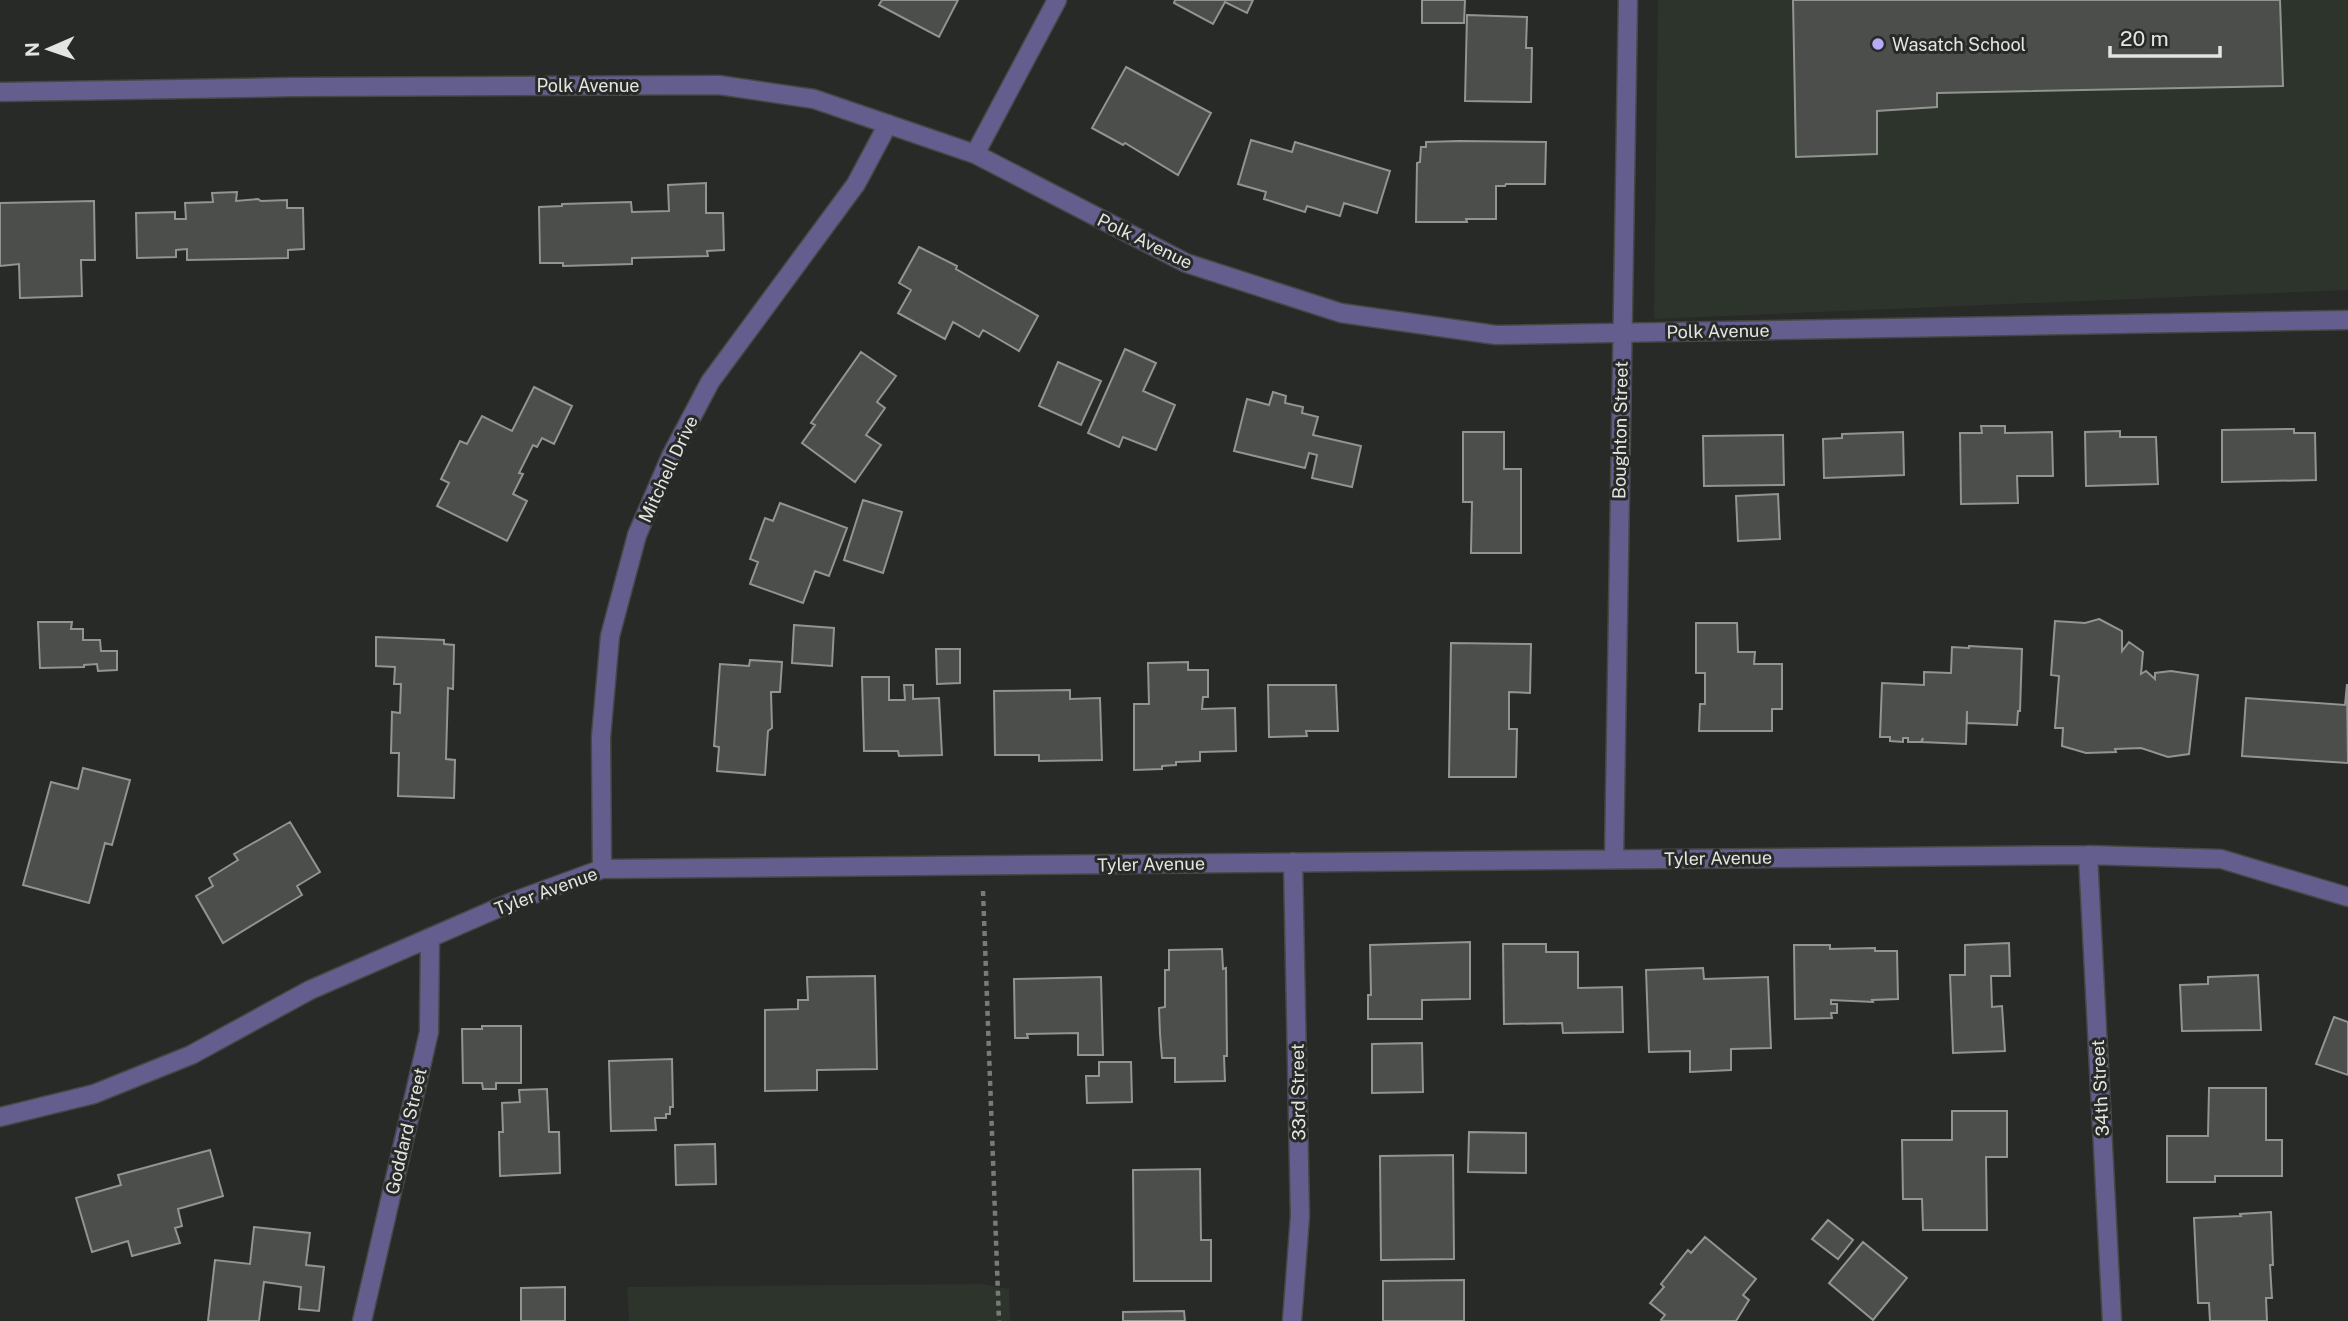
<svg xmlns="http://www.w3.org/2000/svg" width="2348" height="1321" viewBox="0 0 2348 1321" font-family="'Public Sans',sans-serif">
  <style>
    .built { fill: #2d342b }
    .building { fill: #4b4e4a; stroke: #919590; stroke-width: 2 }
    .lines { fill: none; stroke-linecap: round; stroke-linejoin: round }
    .minor-casing { stroke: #454844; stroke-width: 21 }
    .path { stroke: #787b77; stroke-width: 4.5; stroke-dasharray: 5 5; stroke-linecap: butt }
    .minor { stroke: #635e8e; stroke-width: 18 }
    .poi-dot { fill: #b4acf9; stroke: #272a26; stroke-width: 2.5 }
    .labels { text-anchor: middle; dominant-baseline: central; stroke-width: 6; stroke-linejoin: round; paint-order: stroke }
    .poi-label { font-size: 18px; fill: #e2e5e2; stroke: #272a26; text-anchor: start }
    .street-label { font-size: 18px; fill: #e2e5e2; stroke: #272a26 }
  </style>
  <rect width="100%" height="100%" fill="#272a26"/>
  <path class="built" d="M1658 0H2348V290L1654 319Z
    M982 1284 1009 1289 1010 1321H629L627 1287Z"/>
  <path class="building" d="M882 0H958L939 37 879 5Z
    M1175 0H1253L1247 13 1225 2 1213 24 1174 3Z
    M1422 0H1465L1464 23H1422Z
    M1793 0H2280L2283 86 1937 93V107L1877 111V154L1796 157Z
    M1467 15 1527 17 1526 48H1532L1531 102 1465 101Z
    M1126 67 1211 113 1178 175 1125 143 1123 145 1092 128Z
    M1251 140 1292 152 1295 142 1390 171 1377 213 1344 203 1340 216 1307 206 1305 212 1264 199 1266 192 1238 184Z
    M1459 141 1546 142 1545 184H1506L1505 186H1496V219H1466L1467 222H1416L1417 163 1420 162 1421 147H1426V142Z
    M706 183V213H723L724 250 707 251 708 256 632 258V264L563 266V263H540L539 207 562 206V204L631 202 632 212 669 211 668 185Z
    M237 192 236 201 258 199 261 201 287 200V208H303L304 249 288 250V258L187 260V249L176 250V257L137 258 136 213 175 212V219H186L185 203 213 202 212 193Z
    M94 201 95 260H81L82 296 20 298 19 264 0 266V203Z
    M919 247 957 266 956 269 1038 316 1019 351 983 330 979 337 953 322 945 339 898 313 911 290 899 283Z
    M1125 349 1156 363 1143 391 1175 405 1156 450 1123 437 1119 447 1088 433Z
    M861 352 896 376 877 402 885 408 866 435 881 445 855 482 802 443 815 425 811 423Z
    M1058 362 1101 381 1081 425 1039 406Z
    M534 387 572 406 554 444 542 438 537 447 533 445 519 473 523 474 513 494 527 501 507 541 437 506 449 483 441 479 460 441 467 444 482 416 512 431Z
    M1273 392 1286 396 1285 403 1303 407 1302 413 1318 417 1313 435 1361 446 1352 487 1312 478 1317 455 1309 453 1305 468 1234 451 1247 399 1269 405Z
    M1981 426H2005V433L2052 432 2053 476H2017L2018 503 1961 504 1960 433H1982Z
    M2294 429V433H2315L2316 480 2222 482V430Z
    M2120 431V437H2156L2158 484 2086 486 2085 432Z
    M1463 432H1504V469H1521V553H1471L1472 502H1463Z
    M1903 432 1904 475 1824 478 1823 439 1842 438V434Z
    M1783 435 1784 485 1704 486 1703 436Z
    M1778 494 1780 539 1738 541 1736 496Z
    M863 500 902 512 883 573 844 560Z
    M780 503 847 528 829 576 815 571 803 603 750 584 758 562 750 559 765 518 773 521Z
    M2099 619 2122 631V651L2129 642 2143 652 2141 674 2146 671 2155 679V673L2171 671 2198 675 2189 754 2168 757 2141 748 2115 749 2116 752 2086 753 2062 746 2063 728H2055L2059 676 2051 675 2055 621 2085 623Z
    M38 622H72L71 629H83V640H100L101 651H117V670L98 671 97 664 84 665V667L40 668Z
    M1696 623H1737L1738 652H1755L1754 664H1782V709H1772V731H1699L1700 704H1705V673H1696Z
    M794 625 834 628 832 666 792 663Z
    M376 637 444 640V644L454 645 453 689 448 688 446 759 455 760 454 798 398 796 399 753H391L392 712 400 713 401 684H394L395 667 376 666Z
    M1451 643 1531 644 1530 693 1509 692V729H1517L1516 777H1449Z
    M1969 646 2022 649 2020 711H2018L2017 725 1967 723V711L1966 744 1922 742 1923 738 1921 742H1908V738H1903V742L1890 741V737H1880L1882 683 1924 685V672L1951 673 1952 647 1969 648Z
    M936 649H960V683L937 684Z
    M750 660 782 662 780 692H771L772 728 768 731 765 775 717 771 719 747 714 746 720 664 749 666Z
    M1188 662V670H1208V697H1203L1202 709 1235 708 1236 751 1200 752V761L1176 762V765L1162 766V769L1134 770V704H1149L1148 663Z
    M862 677H889V700H905L904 685H913V699L939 698 942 755 899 756 898 751H864Z
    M2347 684 2348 763 2242 756 2246 698 2345 705Z
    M1268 685H1336L1338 731H1306L1307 736 1269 737Z
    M1070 690V699L1100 698 1102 760 1039 761V755H995L994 691Z
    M83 768 130 780 112 845 105 843 89 903 23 885 51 782 78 789Z
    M290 822 320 872 297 886 302 895 223 943 196 896 213 886 209 878 238 860 234 854Z
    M1470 942V999L1422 1000V1019H1368V995H1371L1370 945Z
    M2009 943 2010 976H1991L1992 1007 2002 1006 2005 1051 1953 1053 1950 975H1965V945Z
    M1503 944H1546V952H1578V988L1622 987 1623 1032 1563 1033 1562 1023 1504 1024Z
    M1794 945H1830V949L1875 948V951H1897L1898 999 1872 1000 1873 1002 1831 1000V1004H1837V1013H1831L1832 1018 1795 1019Z
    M1222 949 1223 969 1226 968 1227 1056H1224L1225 1081 1175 1082V1058H1162L1160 1034 1159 1008 1165 1007V970H1169V950Z
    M1703 968 1704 979 1768 977 1771 1048 1731 1049V1070L1690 1072V1051L1649 1052 1646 970Z
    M2258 975 2261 1030 2182 1031 2180 985 2208 984V977Z
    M875 976 877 1069 817 1070V1090L765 1091V1010L798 1009V1000H808L807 977Z
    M1101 977 1103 1055H1078V1033L1027 1034 1028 1038H1015L1014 979Z
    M2334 1017 2348 1022V1075L2316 1064Z
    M482 1026H521V1083H496V1089H483L482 1083H463L462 1029H482Z
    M1422 1043 1423 1092 1372 1093V1044Z
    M672 1059 673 1107H670V1114H666V1118H655L656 1130 611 1131 609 1061Z
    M1099 1062H1131L1132 1102 1087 1103 1086 1076H1099Z
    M2209 1088H2266V1140H2282V1176H2215V1182H2167V1136H2208Z
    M547 1089 549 1132H559L560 1173 500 1176 499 1132H503L502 1103 520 1102 519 1090Z
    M1952 1111H2007V1157H1986L1987 1230H1923L1922 1199H1903L1902 1140H1952Z
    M1469 1132 1526 1133V1173L1468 1172Z
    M715 1144 716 1184 676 1185 675 1145Z
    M210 1150 223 1196 178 1209 182 1226 175 1228 180 1243 132 1256 128 1241 92 1252 76 1198 121 1185 118 1175Z
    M1453 1155 1454 1259 1381 1260 1380 1156Z
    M1200 1169 1201 1240H1211V1281H1134L1133 1170Z
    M2271 1212 2273 1265H2270L2272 1298H2266L2267 1321H2210L2209 1303H2198L2194 1218 2241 1216 2240 1214Z
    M1828 1220 1853 1240 1838 1259 1812 1239Z
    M254 1227 310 1233 306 1265 324 1267 319 1311 299 1309 301 1287 264 1282 259 1321H208L215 1260 250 1264Z
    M1705 1237 1756 1279 1743 1295 1749 1300 1736 1321H1663L1661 1320 1665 1315 1650 1303 1664 1287 1661 1284 1688 1250 1691 1253Z
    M1863 1242 1907 1278 1873 1320 1829 1283Z
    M1464 1280V1321H1383V1281Z
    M565 1287V1321H521V1288Z
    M1184 1311 1185 1321H1123V1312Z"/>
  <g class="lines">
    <defs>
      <path id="minor" d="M0 92 294 87 719 85 814 99 975 154 1186 263 1341 313 1496 335 2348 320
        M975 154 1057 0
        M2088 855 2112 1321
        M1614 859 1628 0
        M602 869 601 737 610 636 637 535 671 456 710 382 856 184 888 124
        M0 1117 94 1094 191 1055 310 990 512 902 602 869 2088 855 2221 859 2348 897
        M362 1321 429 1032 430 938
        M1292 1321 1300 1216 1293 862"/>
    </defs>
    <use href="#minor" class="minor-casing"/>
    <path class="path" d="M983 891 999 1321"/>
    <use href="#minor" class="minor"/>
  </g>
  <circle class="poi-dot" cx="1878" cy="44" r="7"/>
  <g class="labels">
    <g class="poi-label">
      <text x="1892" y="44">Wasatch School</text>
    </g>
    <g class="street-label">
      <text x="588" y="85">Polk Avenue</text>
      <text transform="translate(1145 241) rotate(26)">Polk Avenue</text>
      <text transform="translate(1718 331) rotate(-1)">Polk Avenue</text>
      <text transform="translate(1620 430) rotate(-89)">Boughton Street</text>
      <text transform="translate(668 469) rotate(-65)">Mitchell Drive</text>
      <text transform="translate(1718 858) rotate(-1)">Tyler Avenue</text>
      <text transform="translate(1151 864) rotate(-1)">Tyler Avenue</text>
      <text transform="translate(546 891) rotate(-20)">Tyler Avenue</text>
      <text transform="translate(2100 1088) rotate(-93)">34th Street</text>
      <text transform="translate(1298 1092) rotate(-91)">33rd Street</text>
      <text transform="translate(406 1131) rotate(-77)">Goddard Street</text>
    </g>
  </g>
  <g transform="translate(49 49) rotate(268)" stroke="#272a26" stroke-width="5" paint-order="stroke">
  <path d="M0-5L12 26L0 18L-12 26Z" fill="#e2e5e2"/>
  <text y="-10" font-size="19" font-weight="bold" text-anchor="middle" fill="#e2e5e2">N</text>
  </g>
  <path d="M2110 46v10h110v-10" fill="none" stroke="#e2e5e2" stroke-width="3.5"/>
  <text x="2120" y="46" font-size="21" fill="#e2e5e2" stroke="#272a26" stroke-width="5" paint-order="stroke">20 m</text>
</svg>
